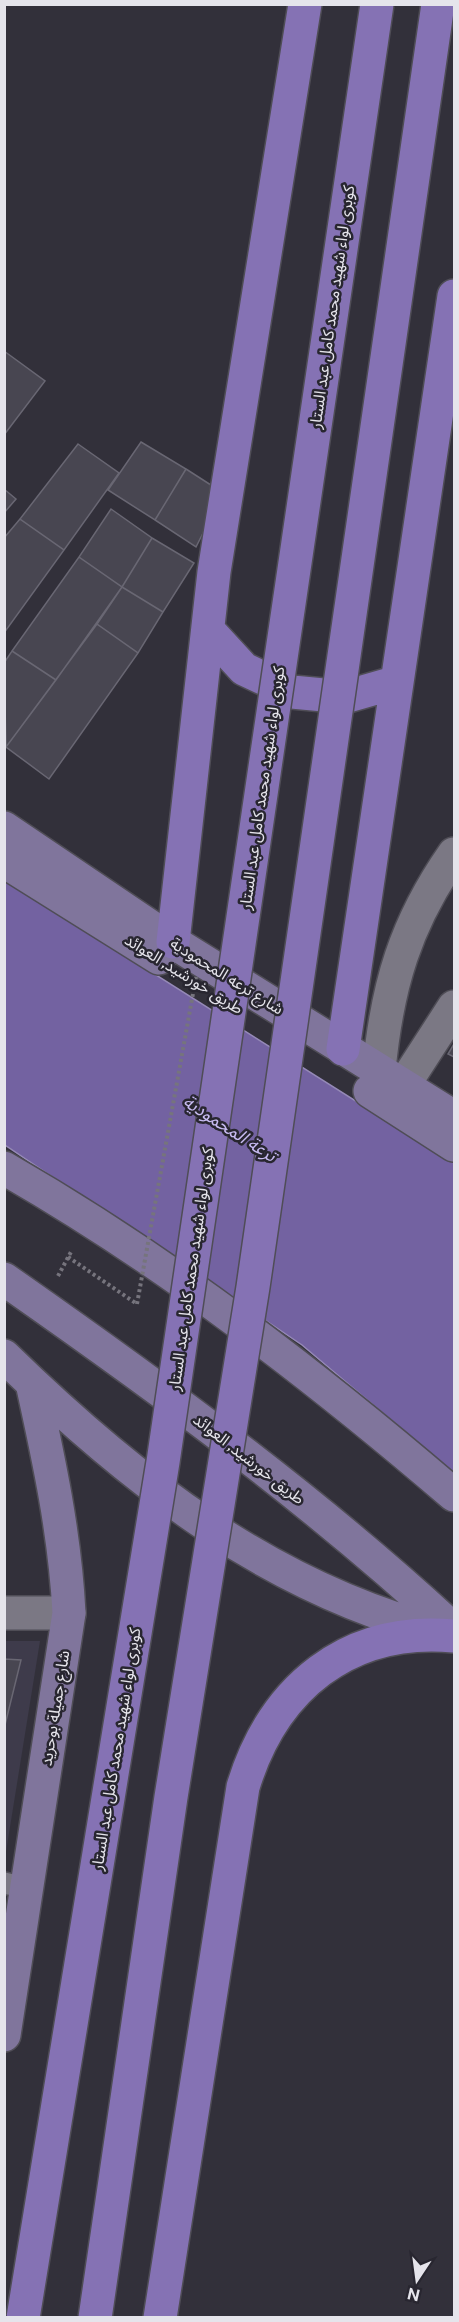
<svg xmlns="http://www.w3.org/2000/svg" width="459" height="2322" viewBox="0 0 459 2322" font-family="'Public Sans','Noto Sans Arabic',sans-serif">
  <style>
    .built { fill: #3e3b4b }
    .water { fill: #7362a1; stroke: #9589b7; stroke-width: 1.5 }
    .building { fill: #484651; stroke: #696773; stroke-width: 1.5 }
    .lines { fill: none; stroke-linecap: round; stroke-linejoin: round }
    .lane-casing { stroke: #4f4d56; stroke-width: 24 }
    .street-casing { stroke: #4f4d56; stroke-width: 36 }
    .secondary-casing { stroke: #4f4d56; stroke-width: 36 }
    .primary-casing { stroke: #4f4d56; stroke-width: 36 }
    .path { stroke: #76747d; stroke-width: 4; stroke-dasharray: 3 3; stroke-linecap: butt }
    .lane { stroke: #7b7884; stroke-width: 21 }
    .street { stroke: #7b7884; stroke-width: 33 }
    .secondary { stroke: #80759c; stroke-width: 33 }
    .primary { stroke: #8572b4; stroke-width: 33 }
    .primary-bridge-casing { stroke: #4f4d56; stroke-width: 36; stroke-linecap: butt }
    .path-bridge { stroke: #76747d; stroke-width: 4; stroke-dasharray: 3 3; stroke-linecap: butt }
    .primary-bridge { stroke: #8572b4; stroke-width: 33 }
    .labels { text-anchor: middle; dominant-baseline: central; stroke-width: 5; stroke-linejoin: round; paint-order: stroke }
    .street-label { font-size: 16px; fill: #e5e4eb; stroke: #282630 }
    .water-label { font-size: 18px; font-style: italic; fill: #c7bbf1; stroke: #282630 }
  </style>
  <rect width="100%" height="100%" fill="#32303a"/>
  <path class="built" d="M5 1641H40L5 1858Z"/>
  <path class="water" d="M4 879 454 1163V1473L302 1345 5 1145Z"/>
  <path class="building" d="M4 351 45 381 4 435Z
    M141 442 186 469 155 520 108 490Z
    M78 444 119 473 64 550 20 519Z
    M186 469 214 487 211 517 196 547 155 520Z
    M4 489 16 499 4 513Z
    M111 509 152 538 122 587 79 557Z
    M20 519 64 550 4 633V538Z
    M152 538 194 563 163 612 122 587Z
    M79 557 122 587 56 680 12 651Z
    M122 587 163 612 138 653 97 624Z
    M97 624 138 653 49 779 6 747Z
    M12 651 56 680 6 747 4 663Z
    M454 1044V1057L448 1054Z
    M4 1659 21 1660 4 1729Z"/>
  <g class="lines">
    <defs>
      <path id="lane" d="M4 1883 27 1888"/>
      <path id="street" d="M379 1070C387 986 405 924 454 854
        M403 1086 454 1007
        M4 1613H69"/>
      <path id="secondary" d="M4 828 173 942 454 1117
        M4 861 159 958
        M370 1091 454 1145
        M4 1168C166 1261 314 1375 454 1495
        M4 1279C160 1388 315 1501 454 1630
        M4 1356C131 1480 270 1589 444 1633
        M4 2035 69 1613C65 1534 49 1460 32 1383"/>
      <path id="primary" d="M208 630 244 669 292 692 345 697 397 682
        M173 942 214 572 305 4
        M343 1049 454 296
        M160 2318 243 1787C273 1688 348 1626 454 1636"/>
    </defs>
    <use href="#lane" class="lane-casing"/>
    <use href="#street" class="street-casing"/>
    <use href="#secondary" class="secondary-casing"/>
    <use href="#primary" class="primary-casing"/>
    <path class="path" d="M68 1257 137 1304
      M58 1276 72 1250"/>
    <use href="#lane" class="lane"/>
    <use href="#street" class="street"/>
    <use href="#secondary" class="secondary"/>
    <use href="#primary" class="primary"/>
    <defs>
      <path id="primary-bridge" d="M23 2318 163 1462 377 4
        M95 2318 171 1797 253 1287 438 4"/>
    </defs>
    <use href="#primary-bridge" class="primary-bridge-casing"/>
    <path class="path-bridge" d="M137 1304 196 977"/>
    <use href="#primary-bridge" class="primary-bridge"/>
  </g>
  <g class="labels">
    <g class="street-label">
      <text transform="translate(332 307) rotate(-82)">كوبرى لواء شهيد محمد كامل عبد الستار</text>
      <text transform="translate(262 788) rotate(-82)">كوبرى لواء شهيد محمد كامل عبد الستار</text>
      <text transform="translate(184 974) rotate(32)">طريق خورشيد, العوائد</text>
      <text transform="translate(227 976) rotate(32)">شارع ترعه المحمودية</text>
      <text transform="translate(191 1269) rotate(-82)">كوبرى لواء شهيد محمد كامل عبد الستار</text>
      <text transform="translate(249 1459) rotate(38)">طريق خورشيد, العوائد</text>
      <text transform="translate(55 1708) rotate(-81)">شارع جميلة بوحريد</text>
      <text transform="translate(116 1749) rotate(-81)">كوبرى لواء شهيد محمد كامل عبد الستار</text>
    </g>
    <g class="water-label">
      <text transform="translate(230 1128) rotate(33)">ترعة المحمودية</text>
    </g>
  </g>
  <rect width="459" height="2322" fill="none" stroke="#e5e4eb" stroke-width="12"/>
  <g transform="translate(417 2280) rotate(193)" stroke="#282630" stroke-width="4.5" paint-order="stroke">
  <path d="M0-4.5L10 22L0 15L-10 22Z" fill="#e5e4eb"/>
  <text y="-9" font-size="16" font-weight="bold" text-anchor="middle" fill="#e5e4eb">N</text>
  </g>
</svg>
